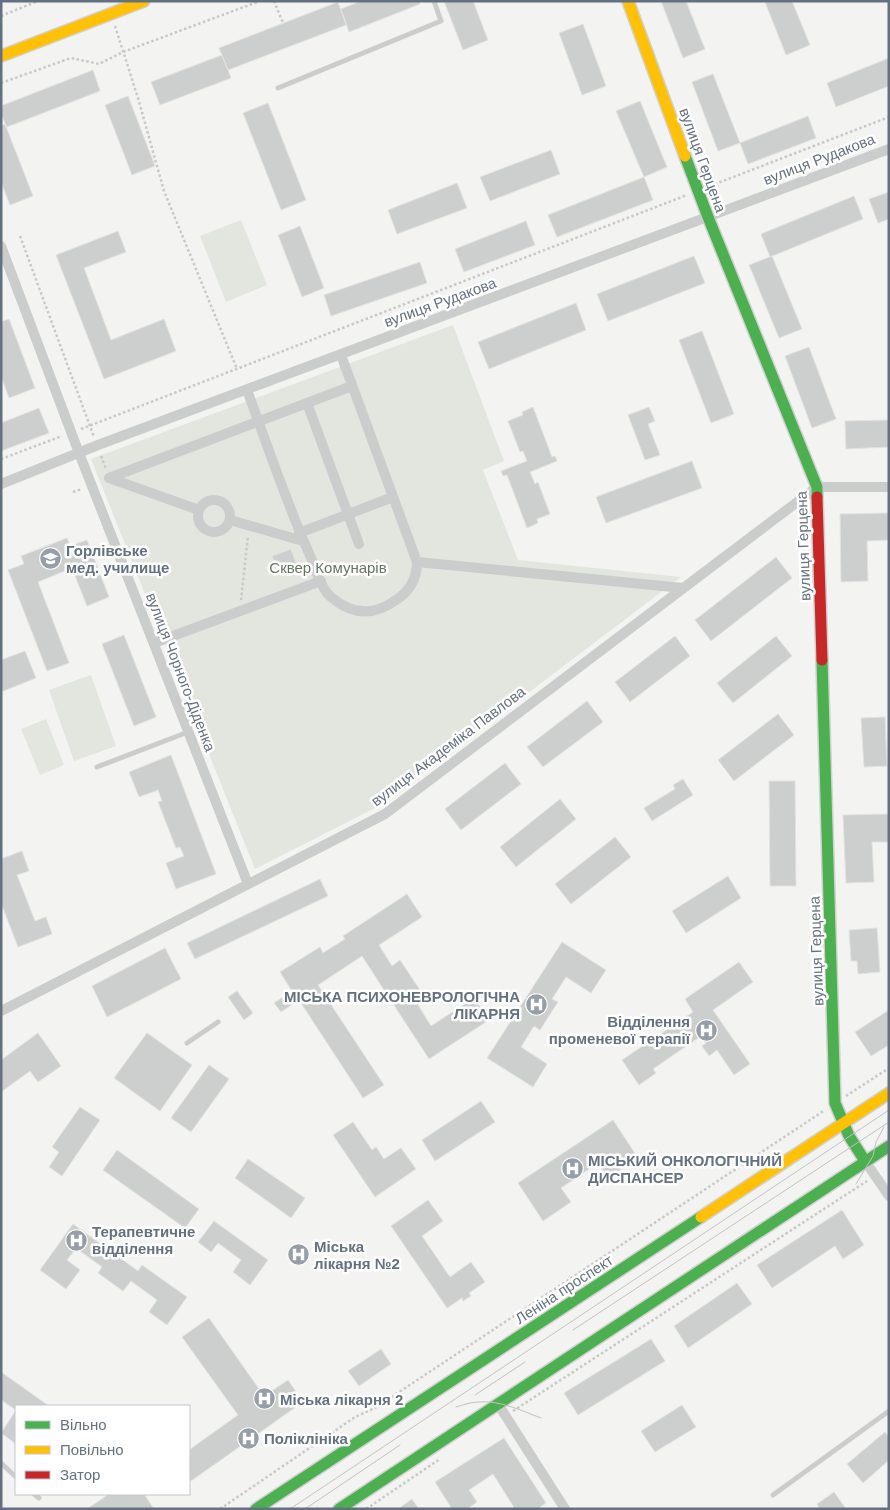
<svg xmlns="http://www.w3.org/2000/svg" width="890" height="1510" viewBox="0 0 890 1510" font-family="Helvetica,sans-serif">
  <style>
    .green { fill: #e2e6df }
    .building { fill: #cdcece; stroke: #e2e2e1 }
    .lines { fill: none; stroke-linecap: round; stroke-linejoin: round }
    .fast-casing { stroke: #d0d1d0; stroke-width: 14 }
    .slow-casing { stroke: #d0d1d0; stroke-width: 14 }
    .jam-casing { stroke: #d0d1d0; stroke-width: 14 }
    .path { stroke: #c8c8c9; stroke-width: 2.5; stroke-dasharray: 2.5 2.5; stroke-linecap: butt }
    .lane { stroke: #cbcccc; stroke-width: 5 }
    .street { stroke: #cbcccc; stroke-width: 10 }
    .fast { stroke: #4caf50; stroke-width: 11 }
    .slow { stroke: #ffc107; stroke-width: 11 }
    .jam { stroke: #c62828; stroke-width: 11 }
    .tram { stroke: #c1c2c2; stroke-width: 1 }
    .labels { text-anchor: middle; dominant-baseline: central; stroke-width: 5; stroke-linejoin: round; paint-order: stroke }
    .street-label { font-size: 15px; fill: #647180; stroke: #fff }
    .poi-label { font-size: 15px; font-weight: bold; fill: #647180; stroke: #fff; text-anchor: start }
    .park-label { font-size: 15px; fill: #657763; stroke: #fff }
  </style>
  <rect width="100%" height="100%" fill="#f3f3f1"/>
  <path class="green" d="M241 220 267 285 226 302 200 236Z
    M453 325 504 461 483 470 518 560 681 577 379 806 255 869 91 459Z
    M91 675 116 746 74 761 49 690Z
    M46 719 64 765 40 775 21 729Z"/>
  <path class="building" d="M361 1H419L420 4 349 32 341 9Z
    M444 1H473L488 40 463 50Z
    M661 1H686L705 49 683 58Z
    M767 1H792L810 45 786 55 765 2Z
    M338 2 346 25 228 70 219 48Z
    M583 24 606 86 582 95 559 33Z
    M222 55 231 78 160 105 151 82Z
    M889 58V86L836 107 827 83Z
    M93 70 100 91 7 127 1 114V106Z
    M713 74 740 143 718 151 692 82Z
    M128 96 155 166 132 175 105 105Z
    M640 101 667 167 644 177 616 111Z
    M268 103 306 200 281 210 243 113Z
    M808 116 816 138 748 164 740 143Z
    M5 124 33 196 10 205 1 182V126Z
    M551 150 560 174 490 201 480 177Z
    M644 177 653 200 557 237 548 215Z
    M457 183 467 208 397 234 388 210Z
    M889 192V219L878 223 869 199Z
    M854 196 863 219 770 257 761 234Z
    M526 221 535 245 464 272 455 249Z
    M300 226 324 288 302 297 278 235Z
    M118 231 126 252 84 268 111 340 164 319 176 351 104 379 56 255Z
    M694 256 705 283 608 321 597 294Z
    M772 256 802 329 779 338 749 265Z
    M420 262 427 283 331 316 324 295Z
    M576 303 586 330 489 369 478 342Z
    M9 319 35 388 9 398 1 376V322Z
    M702 331 734 414 711 423 679 340Z
    M809 347 836 419 812 428 785 356Z
    M533 407 552 457 555 456 557 461 530 472 535 484 538 482 550 514 537 519 538 523 527 528 507 475 503 476 501 471 527 461 523 451 520 452 508 421 523 415 522 412Z
    M649 407 655 421 648 424 660 455 645 460 628 415Z
    M39 408 49 433 1 451V423Z
    M889 420V447L846 449 845 421Z
    M692 461 702 488 606 523 596 497Z
    M889 513V540L867 541 868 581 841 582 840 514Z
    M67 538 70 546 87 540 109 597 87 606 72 568 38 582 69 663 47 671 8 570 24 564 21 556Z
    M291 549 298 568 280 575 272 556Z
    M776 557 792 578 711 641 695 620Z
    M124 635 156 717 134 726 102 644Z
    M675 636 690 656 630 702 615 682Z
    M776 636 792 656 733 703 717 683Z
    M25 651 36 678 1 692V660Z
    M587 701 603 722 543 767 527 747Z
    M778 714 794 735 734 781 718 760Z
    M885 717 887 766 864 767 861 718Z
    M171 755 216 874 176 889 166 863 184 856 180 847 176 848 158 802 162 801 158 790 139 797 129 772Z
    M505 763 521 784 461 830 445 809Z
    M683 779 693 795 652 821 644 808 675 789 673 785Z
    M769 781H795L796 886H770Z
    M560 799 576 819 516 867 500 847Z
    M889 814V842H872L874 882 846 883 843 815Z
    M615 837 631 857 571 904 555 884Z
    M22 851 29 871 17 875 35 921 46 917 52 934 18 947 1 903V859Z
    M728 876 741 898 686 933 672 911Z
    M320 879 328 896 195 959 187 943Z
    M407 894 422 917 379 945 392 966 400 960 426 999 418 1005 431 1026 474 998 489 1020 429 1059 362 956 318 985 384 1085 363 1098 299 1000 281 1012 274 1003 292 991 280 972 320 947 323 953 345 939 343 936Z
    M877 928 880 972 858 974 857 961H851L849 930Z
    M562 942 606 970 591 993 566 977 552 999 558 1002 540 1030 534 1026 521 1047 547 1064 533 1087 487 1058Z
    M165 948 181 979 107 1017 92 986Z
    M739 962 753 982 713 1010 750 1064 734 1075 717 1050 709 1056 702 1046 706 1043 701 1036 653 1069 656 1073 639 1085 622 1060 693 1012 685 999Z
    M237 991 253 1013 244 1020 228 997Z
    M889 1010V1045L871 1056 855 1032Z
    M38 1033 61 1066 38 1082 30 1071 1 1092V1060Z
    M147 1033 192 1065 160 1111 114 1078Z
    M209 1065 229 1079 191 1132 171 1118Z
    M481 1101 495 1122 435 1161 422 1140Z
    M80 1107 100 1120 62 1176 49 1167 59 1152 52 1147Z
    M613 1120 638 1158 608 1178 598 1163 561 1188 571 1202 543 1221 518 1183Z
    M353 1122 372 1150 376 1147 384 1159 401 1148 416 1169 375 1197 333 1135Z
    M117 1150 199 1209 185 1228 103 1170Z
    M248 1159 305 1198 291 1218 235 1178Z
    M428 1200 443 1221 422 1236 450 1277 471 1262 485 1282 469 1293 471 1296 463 1301 462 1298 447 1308 391 1226Z
    M842 1210 864 1245 843 1259 835 1246 772 1288 757 1265Z
    M214 1221 268 1260 250 1285 233 1272 241 1260 218 1243 211 1252 198 1242Z
    M73 1224 138 1271 142 1265 187 1297 167 1325 149 1312 157 1300 131 1281 123 1291 98 1273 102 1267 76 1248 67 1260 80 1270 66 1289 40 1270Z
    M737 1283 752 1304 688 1348 674 1326Z
    M209 1318 264 1396 288 1380 303 1402 191 1481 189 1478V1450L238 1415 182 1337Z
    M651 1339 665 1361 578 1415 564 1393Z
    M381 1349 391 1364 359 1386 348 1371Z
    M1 1372 49 1406H16V1410L1 1400Z
    M682 1405 696 1427 655 1452 641 1431Z
    M16 1410V1444L1 1433Z
    M885 1432 889 1437V1460L863 1483 847 1464Z
    M504 1438 546 1503 537 1509H515L493 1474 469 1490 477 1502 467 1509H452L435 1482Z
    M834 1492 846 1509H820L817 1504Z
    M109 1494H144L154 1509H87Z
    M412 1499 419 1509H398Z"/>
  <g class="lines">
    <defs>
      <path id="fast" d="M685 156 708 217 817 487V497
        M822 660 835 1103 849 1136 865 1161
        M256 1509 701 1217
        M339 1509 889 1146"/>
      <path id="slow" d="M628 1 685 156
        M1 56 144 1
        M701 1217 889 1093"/>
      <path id="jam" d="M817 497 822 660"/>
    </defs>
    <use href="#fast" class="fast-casing"/>
    <use href="#slow" class="slow-casing"/>
    <use href="#jam" class="jam-casing"/>
    <path class="path" d="M274 1 283 23
      M1 16 38 1
      M115 26 138 98 164 191 237 369
      M1 83 71 58 99 64 123 52 260 1
      M710 186 889 117
      M20 236 94 437
      M81 429 687 195
      M101 456 106 469
      M1 459 62 436
      M73 492 82 489
      M241 600 248 536
      M846 1096 889 1068
      M513 1411 867 1181
      M220 1509 355 1417 375 1408 825 1110
      M366 1509 440 1459"/>
    <path class="lane" d="M278 88 441 21 434 1
      M97 767 188 732
      M187 1043 218 1022
      M1 1463 16 1477
      M34 1494 39 1498
      M773 1495 889 1411"/>
    <path class="street" d="M1 246 79 453 248 884
      M247 390C268 447 287 505 312 560 317 572 321 589 331 597 352 615 374 616 396 600 410 591 417 578 417 562L341 355
      M307 403 359 544
      M109 478 352 386
      M109 478 199 510
      M1 484 98 445 889 149
      M198 516a16 16 0 1 1 32 0a16 16 0 1 1-32 0Z
      M230 520 303 541
      M299 533 393 497
      M417 562 683 588
      M154 643 321 581
      M1 1011 385 814 817 487H889
      M865 1161 889 1196
      M498 1404 565 1509"/>
    <use href="#fast" class="fast"/>
    <use href="#slow" class="slow"/>
    <use href="#jam" class="jam"/>
    <path class="tram" d="M856 1184 873 1156 876 1142 884 1127
      M573 1330 889 1122
      M475 1395 525 1362
      M456 1407C463 1405 471 1402 479 1402 500 1400 522 1411 541 1418
      M290 1509 889 1110
      M305 1509 400 1445"/>
  </g>
  <defs>
    <symbol id="university-disc" viewBox="-11 -11 22 22"><circle r="9.5" fill="#969ea8" stroke="#fff"/><path d="M0-5L7-2L0 1L-7-2ZM-4 1L0 2.5L4 1V4Q0 6-4 4Z" fill="#fff"/></symbol>
    <symbol id="hospital-disc" viewBox="-11 -11 22 22"><circle r="9.5" fill="#969ea8" stroke="#fff"/><path d="M-5-5h3v3.5h4V-5h3V5h-3V1.5h-4V5h-3Z" fill="#fff"/></symbol>
  </defs>
  <g fill-rule="evenodd">
    <use href="#university-disc" x="38" y="546" width="25" height="25"/>
    <use href="#hospital-disc" x="524" y="992" width="25" height="25"/>
    <use href="#hospital-disc" x="694" y="1018" width="25" height="25"/>
    <use href="#hospital-disc" x="560" y="1156" width="25" height="25"/>
    <use href="#hospital-disc" x="64" y="1228" width="25" height="25"/>
    <use href="#hospital-disc" x="286" y="1242" width="25" height="25"/>
    <use href="#hospital-disc" x="252" y="1386" width="25" height="25"/>
    <use href="#hospital-disc" x="236" y="1426" width="25" height="25"/>
  </g>
  <g class="labels">
    <g class="street-label">
      <text transform="translate(819 159) rotate(-21)">вулиця Рудакова</text>
      <text transform="translate(703 160) rotate(70)">вулиця Герцена</text>
      <text transform="translate(440 302) rotate(-20)">вулиця Рудакова</text>
      <text transform="translate(803 546) rotate(-92)">вулиця Герцена</text>
      <text transform="translate(181 672) rotate(69)">вулиця Чорного-Діденка</text>
      <text transform="translate(448 746) rotate(-37)">вулиця Академіка Павлова</text>
      <text transform="translate(816 951) rotate(-92)">вулиця Герцена</text>
      <text transform="translate(564 1289) rotate(-33)">Леніна проспект</text>
    </g>
    <g class="poi-label">
      <text x="66" y="550">Горлівське<tspan x="66" dy="17">мед. училище</tspan></text>
      <text x="520" y="996" text-anchor="end">МІСЬКА ПСИХОНЕВРОЛОГІЧНА<tspan x="520" dy="17">ЛІКАРНЯ</tspan></text>
      <text x="690" y="1021" text-anchor="end">Відділення<tspan x="690" dy="17">променевої терапії</tspan></text>
      <text x="588" y="1160">МІСЬКИЙ ОНКОЛОГІЧНИЙ<tspan x="588" dy="17">ДИСПАНСЕР</tspan></text>
      <text x="92" y="1231">Терапевтичне<tspan x="92" dy="17">відділення</tspan></text>
      <text x="314" y="1246">Міська<tspan x="314" dy="17">лікарня №2</tspan></text>
      <text x="280" y="1399">Міська лікарня 2</text>
      <text x="264" y="1438">Поліклініка</text>
    </g>
    <g class="park-label">
      <text x="328" y="567">Сквер Комунарів</text>
    </g>
  </g>
  <rect width="890" height="1510" fill="none" stroke="#647180" stroke-width="5"/>
  <rect x="15" y="1405" width="175" height="90" fill="#ffffff" stroke="#c1c6cc"/>
  <rect x="25" y="1421" width="25" height="8" fill="#4caf50" stroke="#c1c6cc"/>
  <text x="60" y="1430" font-size="15" fill="#647180">Вільно</text>
  <rect x="25" y="1446" width="25" height="8" fill="#ffc107" stroke="#c1c6cc"/>
  <text x="60" y="1455" font-size="15" fill="#647180">Повільно</text>
  <rect x="25" y="1471" width="25" height="8" fill="#c62828" stroke="#c1c6cc"/>
  <text x="60" y="1480" font-size="15" fill="#647180">Затор</text>
</svg>
